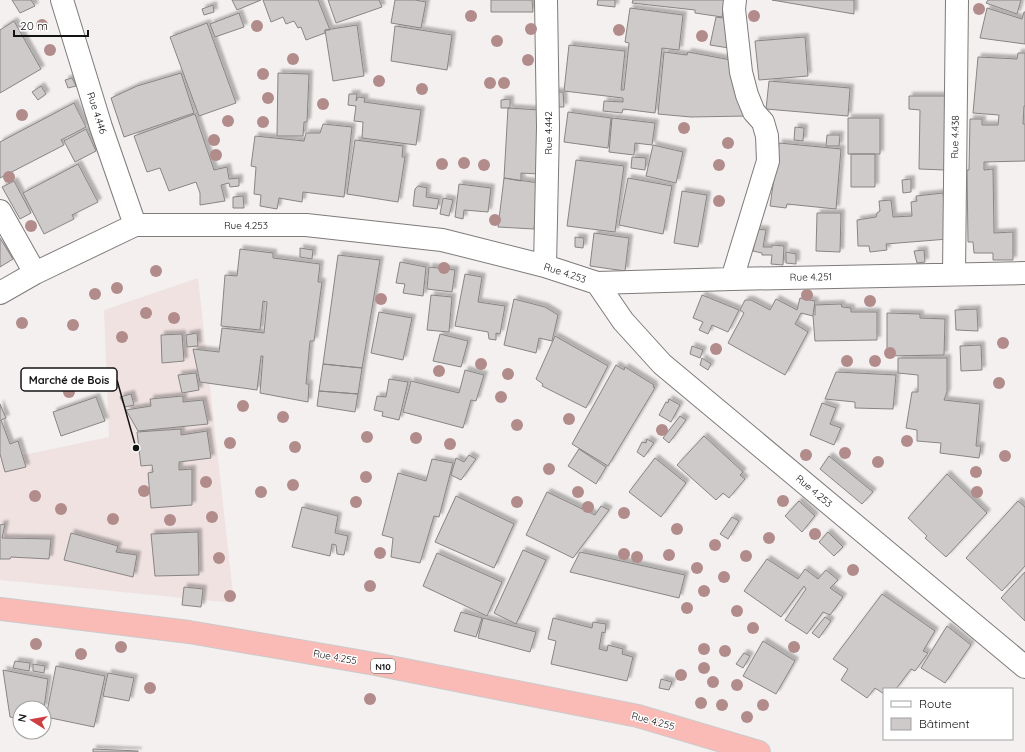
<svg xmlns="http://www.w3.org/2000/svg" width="1025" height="752" viewBox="0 0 1025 752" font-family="Quicksand,sans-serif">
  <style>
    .built { fill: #efe2e1 }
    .building { fill: #cdcac9; stroke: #898585; filter: url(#shadow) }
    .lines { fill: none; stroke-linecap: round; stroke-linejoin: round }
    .minor-casing { stroke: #7e7b7a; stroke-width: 24 }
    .trunk-casing { stroke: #cbcbcb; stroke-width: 24 }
    .minor { stroke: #fff; stroke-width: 22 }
    .trunk { stroke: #fabab6; stroke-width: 22 }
    .tree { fill: #b18c8b }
    .labels { text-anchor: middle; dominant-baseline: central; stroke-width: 3; stroke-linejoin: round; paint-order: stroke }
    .shield { fill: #fff; stroke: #5a5a5a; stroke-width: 1 }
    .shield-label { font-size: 9px; font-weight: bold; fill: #141313 }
    .street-label { font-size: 10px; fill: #141313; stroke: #fff }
    .leader { fill: none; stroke: #141313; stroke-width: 1.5 }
    .callout-dot { fill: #141313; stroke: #fff; stroke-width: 1.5 }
    .callout { fill: #fff; stroke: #141313; stroke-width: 1.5 }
    .callout-label { font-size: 11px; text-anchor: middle; font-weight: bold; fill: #141313 }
  </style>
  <defs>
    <filter id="shadow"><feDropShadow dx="3.5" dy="-3.5" stdDeviation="1" flood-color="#0004"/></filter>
  </defs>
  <rect width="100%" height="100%" fill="#f4f0f0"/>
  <path class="built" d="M198 278 234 603 0 580V460L109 437 104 310Z"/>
  <path class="building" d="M12 0H31L35 6 20 13Z
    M232 0H261L237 10Z
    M263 0H318L330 30H325V33L306 40 301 27 298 28 294 21 286 24 283 17 271 22Z
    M328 0H379L382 7 336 23Z
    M395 0H415L426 2 421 28 391 23Z
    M491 0H532L533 12H491Z
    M598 0H615V7L597 5Z
    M633 0H725L722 17 695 13V10L632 3Z
    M772 0H854V14Z
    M988 0H1021L1017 14 986 3Z
    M213 5 214 12 204 15 202 9Z
    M630 8 683 15 679 50 662 48 655 113 623 109 622 113 603 111 604 101 623 102V98L564 91 569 45 625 51 621 90H624L629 43 625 42Z
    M987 8 1022 19 1024 12H1025V44L980 38Z
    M239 13 244 27 215 37 210 24Z
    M716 17 731 19 729 48 710 45Z
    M14 21 41 69 0 93V30Z
    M207 23 236 103 199 116 170 37Z
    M357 25 364 76 333 81 325 30Z
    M395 26 452 35 447 70 391 61Z
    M805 37 808 76 759 80 755 41Z
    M664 52 687 55 688 52 731 60 747 116 691 117 658 114Z
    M1018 53H1025V106H1024L1023 124H1025V161L984 162V170L993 169 994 233 1013 232V260H993V253H974L973 242H968L967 170H969L970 119H982V125H998L999 115 973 113 978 57 1017 59Z
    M181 73 194 113 124 137 111 98 137 86Z
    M278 73 309 74 307 122H304L303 136H277Z
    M72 78 76 86 68 88 65 80Z
    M769 81 850 88 848 116 766 109Z
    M41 86 46 94 38 100 32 92Z
    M554 92H563L564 107H554Z
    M349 94H357L356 101 358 97 365 98 364 102 421 110 416 145 362 138 363 122 354 121 356 106 348 105Z
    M909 96H947L945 170 919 169 920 110 909 109Z
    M510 99V108H501V100Z
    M74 103 86 127 61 140 64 145 0 178V142Z
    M508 108 539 110 538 174 521 173V181L504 178Z
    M568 112 611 118 608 148 564 142Z
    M195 114 214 170 227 167 229 179 239 178V186L230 187 229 183 221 185 225 201 200 205V193L196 182 169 191 160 168 147 172 134 136Z
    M612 118 655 123 652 145 635 143 634 155 609 152Z
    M848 118H880V154H848Z
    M323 124 352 127 344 197 303 192 302 202 279 198 277 209 260 206 261 195 254 194 256 167 251 166 255 136 304 141 306 133H320Z
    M795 127 804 128 803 141 794 140Z
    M86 129 96 151 75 162 64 141Z
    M827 135H840L839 146H826Z
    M355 140 403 146 402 157H405L398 202 347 194Z
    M779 143 841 149 836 209 787 204 786 208 770 206Z
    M653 145 683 152 676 183 646 176Z
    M851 154H875V187H851Z
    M632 157 646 158 645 170 631 168Z
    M576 160 624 166 615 232 567 226Z
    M78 164 98 202 72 215 74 219 44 234 23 193Z
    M504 178 539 183 534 229 498 227Z
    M628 178 672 186 663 234 619 225Z
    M911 179V192L903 193 902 180Z
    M14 181 31 213 20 219 2 187Z
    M459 184 491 188 488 212 464 210 463 219 455 217Z
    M418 186 427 188 426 197 439 199 437 209 413 206 415 189Z
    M682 191 707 195 698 247 674 243Z
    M943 193 948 239 886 244 887 250 870 252 869 246H858L857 220 876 217 877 213 880 211 879 201 891 200 893 217 912 216 911 202 917 201 916 196Z
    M243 196 244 208H233V197Z
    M443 198 453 200 449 216 440 214Z
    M817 213H841L840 252 816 251Z
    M757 229 766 230 763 247H772V245L784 246 783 265 771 264 772 255H762V253L753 251Z
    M594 233 629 238 625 271 590 266Z
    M575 237 584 238 583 248 575 247Z
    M0 238 13 259 0 267Z
    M300 248 313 250 312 259 300 257Z
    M240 249 273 253V258L320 264 318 282H322L314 341H310L306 384H309L308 402 260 393 263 356H261L257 390 200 382 193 349 219 352 222 328 264 333 267 302 263 301 260 330 221 326 225 275 237 276Z
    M924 250 925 262 917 263 914 251Z
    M786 252 796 254V264L786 263Z
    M338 255 380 260 362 368 323 364Z
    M400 262 426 267 423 296 403 293 405 284 396 283Z
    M429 267 455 270 452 292 427 289Z
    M465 274 482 277 478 302 505 306 500 334 496 333V340L489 339 488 332 455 326Z
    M431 295 452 297 449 332 427 330Z
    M702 295 739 310 728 332 712 325 708 334 699 330 703 322 693 318Z
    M800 298 815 301 813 315H815V305L841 304 842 307 851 308V312H877V340L815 341 813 316 801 313 795 324 808 332 785 375 728 343 744 313 740 310 745 300H751L770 310 776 299 797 310Z
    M514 299 545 307 558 315 552 341 539 338 536 353 504 345Z
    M977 309 978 331 956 330 955 310Z
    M379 312 412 318 403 360 371 353Z
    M887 313 920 314V318L945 319 944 355 887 356Z
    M197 333 198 346 187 347 186 335Z
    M182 334 184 361 162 363 161 335Z
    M440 334 468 341 461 367 433 361Z
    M555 336 608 366 586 408 542 386 543 384 536 379Z
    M981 345 982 370 961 371 960 346Z
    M692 346 703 350 700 358 690 354Z
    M702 358 711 364 708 370 700 365Z
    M898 358H947V392L944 400 980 404 976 446H981L979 458 940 453 941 443 917 441V430L906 428 912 392H918V375L898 373Z
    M323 364 362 368 358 394 319 391Z
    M616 365 624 370 625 367 654 385 653 387 655 388 608 466 572 444Z
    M465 370 484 375 476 401 471 400 463 428 403 412 411 381 459 393Z
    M836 372 896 375 893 409 855 408V402L825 399Z
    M196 373 199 390 182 393 178 375Z
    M389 379 408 382 399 420 382 416 383 412 374 410 377 396 386 397Z
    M319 391 358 394 355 412 317 406Z
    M131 394 134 405 125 407 120 397Z
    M183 396V402L203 400 208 424 138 431 126 410 151 406 150 399Z
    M96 397 105 421 61 436 53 412Z
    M669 399 680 405 671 422 659 415 666 402 668 403Z
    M822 403 836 408 830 424 841 428 834 445 810 435Z
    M0 404 6 418 1 420 10 444 18 441 26 467 5 472 0 454Z
    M680 416 686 420 669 443 663 438Z
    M181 429V435L207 431 211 458 179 462V470L192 469V505L151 508 148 473 153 472 152 465 141 466 137 432Z
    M704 436 743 472 740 475 745 479 729 498 723 493 716 500 677 465Z
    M647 439 654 443 644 457 637 452 642 442 646 443Z
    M579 449 606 467 596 484 568 466Z
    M469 455 476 459 461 480 451 475 456 458 464 462Z
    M829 456 873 492 862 504 820 469Z
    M655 458 686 483 661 517 629 492Z
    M432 459 453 463 439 517 434 516 420 563 391 557 393 538 382 535 398 473 426 481Z
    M947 474 987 513 946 557 925 538 927 536 908 518Z
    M547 492 595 515 601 506 609 510 573 558 526 535Z
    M456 496 514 524 494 568 435 542Z
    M799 501 815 516 802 532 785 516Z
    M1018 501 1025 507V566L1002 591 966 558Z
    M302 507 338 516 335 533 348 536 344 555 337 554 336 545 332 544 330 556 292 547Z
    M732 517 739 521 728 539 720 534Z
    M5 524 2 538 51 539 49 559 11 557 10 559H0V525Z
    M198 532 199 575 155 576 151 534Z
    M828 532 843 547 834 556 819 542Z
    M71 533 118 546 116 552 137 555 133 577 64 560Z
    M523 550 546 560 516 624 494 613Z
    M580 552 685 575 679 598 570 572Z
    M437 553 502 582 487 616 423 586Z
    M767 559 798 579 805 569 818 579 826 570 838 580 830 588 843 597 830 615 823 612 807 634 785 620 806 589 804 586 781 617 744 591Z
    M1025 572V621L1001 598Z
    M184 587 203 589 201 607 182 605Z
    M882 594 935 631 923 651 928 653 915 671 911 669 896 689H884V694L875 688 867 698 841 680 848 669 833 659Z
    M461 612 482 618 476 637 454 631Z
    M825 617 831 621 819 638 812 633Z
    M483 618 536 632 530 652 478 638Z
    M553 618 592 628 593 622 606 624 605 633 602 632 599 649 607 651 608 645 623 649 622 654 633 657 627 681 551 664 556 641 548 639Z
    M947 626 971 645 945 683 921 668Z
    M763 641 795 661 776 694 743 676Z
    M744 653 750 656 743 668 736 664Z
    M15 661 30 663 29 671 13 668Z
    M33 664 45 666 44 673 33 671Z
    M56 666 105 676 94 727 46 717Z
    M3 670 48 679 44 708H20V719L10 717Z
    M108 673 134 678 129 701 103 696Z
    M661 679 672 682 669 690 659 688Z
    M93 749 138 751V752H93Z"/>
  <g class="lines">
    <defs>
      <path id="minor" d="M62 0 101 127 135 225
        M0 211 35 273
        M545 266 548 127 546 0
        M954 274 957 0
        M732 279 768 161 767 136 763 122 754 112 747 95 741 72 734 9 735 0
        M597 283 732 279 1025 273
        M0 293 35 273 135 225H306L442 240 545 266 597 283 623 321 662 364 1025 667"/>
      <path id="trunk" d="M0 609 189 632 375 664 638 716 759 752"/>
    </defs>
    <use href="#minor" class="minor-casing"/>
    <use href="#trunk" class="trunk-casing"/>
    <use href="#minor" class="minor"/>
    <use href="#trunk" class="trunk"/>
  </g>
  <g class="tree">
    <circle cx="979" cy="9" r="6"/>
    <circle cx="471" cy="16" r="6"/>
    <circle cx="754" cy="16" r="6"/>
    <circle cx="42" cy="25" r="6"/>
    <circle cx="257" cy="26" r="6"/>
    <circle cx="531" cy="29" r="6"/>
    <circle cx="619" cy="30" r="6"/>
    <circle cx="702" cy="36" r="6"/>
    <circle cx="497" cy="41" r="6"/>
    <circle cx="50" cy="50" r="6"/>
    <circle cx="293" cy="59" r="6"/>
    <circle cx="528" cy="60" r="6"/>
    <circle cx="263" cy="74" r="6"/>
    <circle cx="379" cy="81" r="6"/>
    <circle cx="490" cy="83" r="6"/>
    <circle cx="504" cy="83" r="6"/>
    <circle cx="422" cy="89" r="6"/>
    <circle cx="268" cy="98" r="6"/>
    <circle cx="323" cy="104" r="6"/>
    <circle cx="22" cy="115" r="6"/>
    <circle cx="228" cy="121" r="6"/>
    <circle cx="263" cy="122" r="6"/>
    <circle cx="684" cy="128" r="6"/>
    <circle cx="214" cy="140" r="6"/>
    <circle cx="728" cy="143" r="6"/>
    <circle cx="216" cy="155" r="6"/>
    <circle cx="464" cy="163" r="6"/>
    <circle cx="442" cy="164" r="6"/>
    <circle cx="484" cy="165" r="6"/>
    <circle cx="719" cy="165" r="6"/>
    <circle cx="9" cy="177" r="6"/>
    <circle cx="719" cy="201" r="6"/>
    <circle cx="495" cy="220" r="6"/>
    <circle cx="31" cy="226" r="6"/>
    <circle cx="444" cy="268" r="6"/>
    <circle cx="156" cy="271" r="6"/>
    <circle cx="117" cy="288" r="6"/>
    <circle cx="95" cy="294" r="6"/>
    <circle cx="807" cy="295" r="6"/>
    <circle cx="381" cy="299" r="6"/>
    <circle cx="870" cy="301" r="6"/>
    <circle cx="146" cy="313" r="6"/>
    <circle cx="174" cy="318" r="6"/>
    <circle cx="22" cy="323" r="6"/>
    <circle cx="73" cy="325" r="6"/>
    <circle cx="122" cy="337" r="6"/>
    <circle cx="1003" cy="343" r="6"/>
    <circle cx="716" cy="349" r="6"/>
    <circle cx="890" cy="353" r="6"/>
    <circle cx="847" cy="361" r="6"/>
    <circle cx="875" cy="361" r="6"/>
    <circle cx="481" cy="364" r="6"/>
    <circle cx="439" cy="371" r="6"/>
    <circle cx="81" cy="374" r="6"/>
    <circle cx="508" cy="374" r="6"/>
    <circle cx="999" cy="383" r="6"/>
    <circle cx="69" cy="392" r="6"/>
    <circle cx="501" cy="397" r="6"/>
    <circle cx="243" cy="406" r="6"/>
    <circle cx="283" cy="417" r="6"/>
    <circle cx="569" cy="419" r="6"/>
    <circle cx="517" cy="425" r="6"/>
    <circle cx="662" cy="430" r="6"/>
    <circle cx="367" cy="437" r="6"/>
    <circle cx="416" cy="438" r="6"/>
    <circle cx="907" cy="441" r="6"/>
    <circle cx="230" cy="443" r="6"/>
    <circle cx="450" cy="444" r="6"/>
    <circle cx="295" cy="447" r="6"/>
    <circle cx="845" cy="453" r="6"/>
    <circle cx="806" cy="455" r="6"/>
    <circle cx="1005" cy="456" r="6"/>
    <circle cx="878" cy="462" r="6"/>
    <circle cx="549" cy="469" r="6"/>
    <circle cx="976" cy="472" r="6"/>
    <circle cx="366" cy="477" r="6"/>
    <circle cx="206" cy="482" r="6"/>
    <circle cx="293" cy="485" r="6"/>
    <circle cx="144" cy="491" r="6"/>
    <circle cx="261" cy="492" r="6"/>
    <circle cx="578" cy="492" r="6"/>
    <circle cx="977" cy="492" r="6"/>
    <circle cx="35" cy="496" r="6"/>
    <circle cx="783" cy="501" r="6"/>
    <circle cx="356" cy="502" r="6"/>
    <circle cx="517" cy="502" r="6"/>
    <circle cx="588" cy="507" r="6"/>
    <circle cx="61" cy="509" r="6"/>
    <circle cx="624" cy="513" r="6"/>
    <circle cx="212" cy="517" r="6"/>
    <circle cx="113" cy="519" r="6"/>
    <circle cx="170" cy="520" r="6"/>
    <circle cx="677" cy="529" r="6"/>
    <circle cx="815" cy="534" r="6"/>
    <circle cx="769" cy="538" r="6"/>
    <circle cx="715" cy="545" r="6"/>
    <circle cx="380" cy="553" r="6"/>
    <circle cx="624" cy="554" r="6"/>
    <circle cx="669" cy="555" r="6"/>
    <circle cx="746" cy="556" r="6"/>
    <circle cx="637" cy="557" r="6"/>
    <circle cx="219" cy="558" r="6"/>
    <circle cx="697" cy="568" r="6"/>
    <circle cx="853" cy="570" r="6"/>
    <circle cx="724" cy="577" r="6"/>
    <circle cx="370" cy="586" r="6"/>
    <circle cx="704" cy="591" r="6"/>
    <circle cx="230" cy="596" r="6"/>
    <circle cx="687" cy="608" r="6"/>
    <circle cx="737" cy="611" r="6"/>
    <circle cx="753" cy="628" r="6"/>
    <circle cx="36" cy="644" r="6"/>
    <circle cx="121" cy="647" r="6"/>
    <circle cx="794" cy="647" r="6"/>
    <circle cx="704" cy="649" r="6"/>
    <circle cx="725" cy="651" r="6"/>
    <circle cx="81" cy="654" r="6"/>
    <circle cx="704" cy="668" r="6"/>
    <circle cx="681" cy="675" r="6"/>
    <circle cx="713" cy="682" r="6"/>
    <circle cx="737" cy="685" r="6"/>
    <circle cx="150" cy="688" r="6"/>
    <circle cx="370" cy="699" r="6"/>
    <circle cx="701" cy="703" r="6"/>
    <circle cx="722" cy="705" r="6"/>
    <circle cx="763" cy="705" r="6"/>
    <circle cx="747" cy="717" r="6"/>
  </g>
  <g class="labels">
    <rect class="shield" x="371" y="659" width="24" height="14" rx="3"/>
    <g class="shield-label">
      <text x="383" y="666">N10</text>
    </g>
    <g class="street-label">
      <text transform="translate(97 113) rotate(72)">Rue 4.446</text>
      <text transform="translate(548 133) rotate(-90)">Rue 4.442</text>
      <text transform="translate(955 137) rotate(-89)">Rue 4.438</text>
      <text x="246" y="225">Rue 4.253</text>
      <text transform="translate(565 273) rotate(18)">Rue 4.253</text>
      <text transform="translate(811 277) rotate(-1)">Rue 4.251</text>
      <text transform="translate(814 491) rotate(40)">Rue 4.253</text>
      <text transform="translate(335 657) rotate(10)">Rue 4.255</text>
      <text transform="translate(653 721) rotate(15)">Rue 4.255</text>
    </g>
  </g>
  <path class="leader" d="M136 448L117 380"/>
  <circle class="callout-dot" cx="136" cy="448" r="4"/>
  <rect class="callout" x="21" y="368" width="96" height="23" rx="4"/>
  <g class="callout-label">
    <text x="69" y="384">Marché de Bois</text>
  </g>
  <rect x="883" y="688" width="130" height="52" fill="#ffffff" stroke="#a1a1a1"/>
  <rect x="891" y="701" width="20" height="6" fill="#ffffff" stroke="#a1a1a1"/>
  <text x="919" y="708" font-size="12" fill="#141313">Route</text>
  <rect x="891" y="718" width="20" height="12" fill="#cdcac9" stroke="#a1a1a1"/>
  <text x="919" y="728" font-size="12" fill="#141313">Bâtiment</text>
  <g transform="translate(32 720) rotate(281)"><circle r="19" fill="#ffffff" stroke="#a1a1a1"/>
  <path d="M0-3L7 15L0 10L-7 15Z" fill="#ce3f44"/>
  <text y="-6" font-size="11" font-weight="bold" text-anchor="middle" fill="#141313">N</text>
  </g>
  <path d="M14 30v6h74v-6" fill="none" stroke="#141313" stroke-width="2"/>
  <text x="20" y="30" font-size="12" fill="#141313" stroke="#ffffff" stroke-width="3" paint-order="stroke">20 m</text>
</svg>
